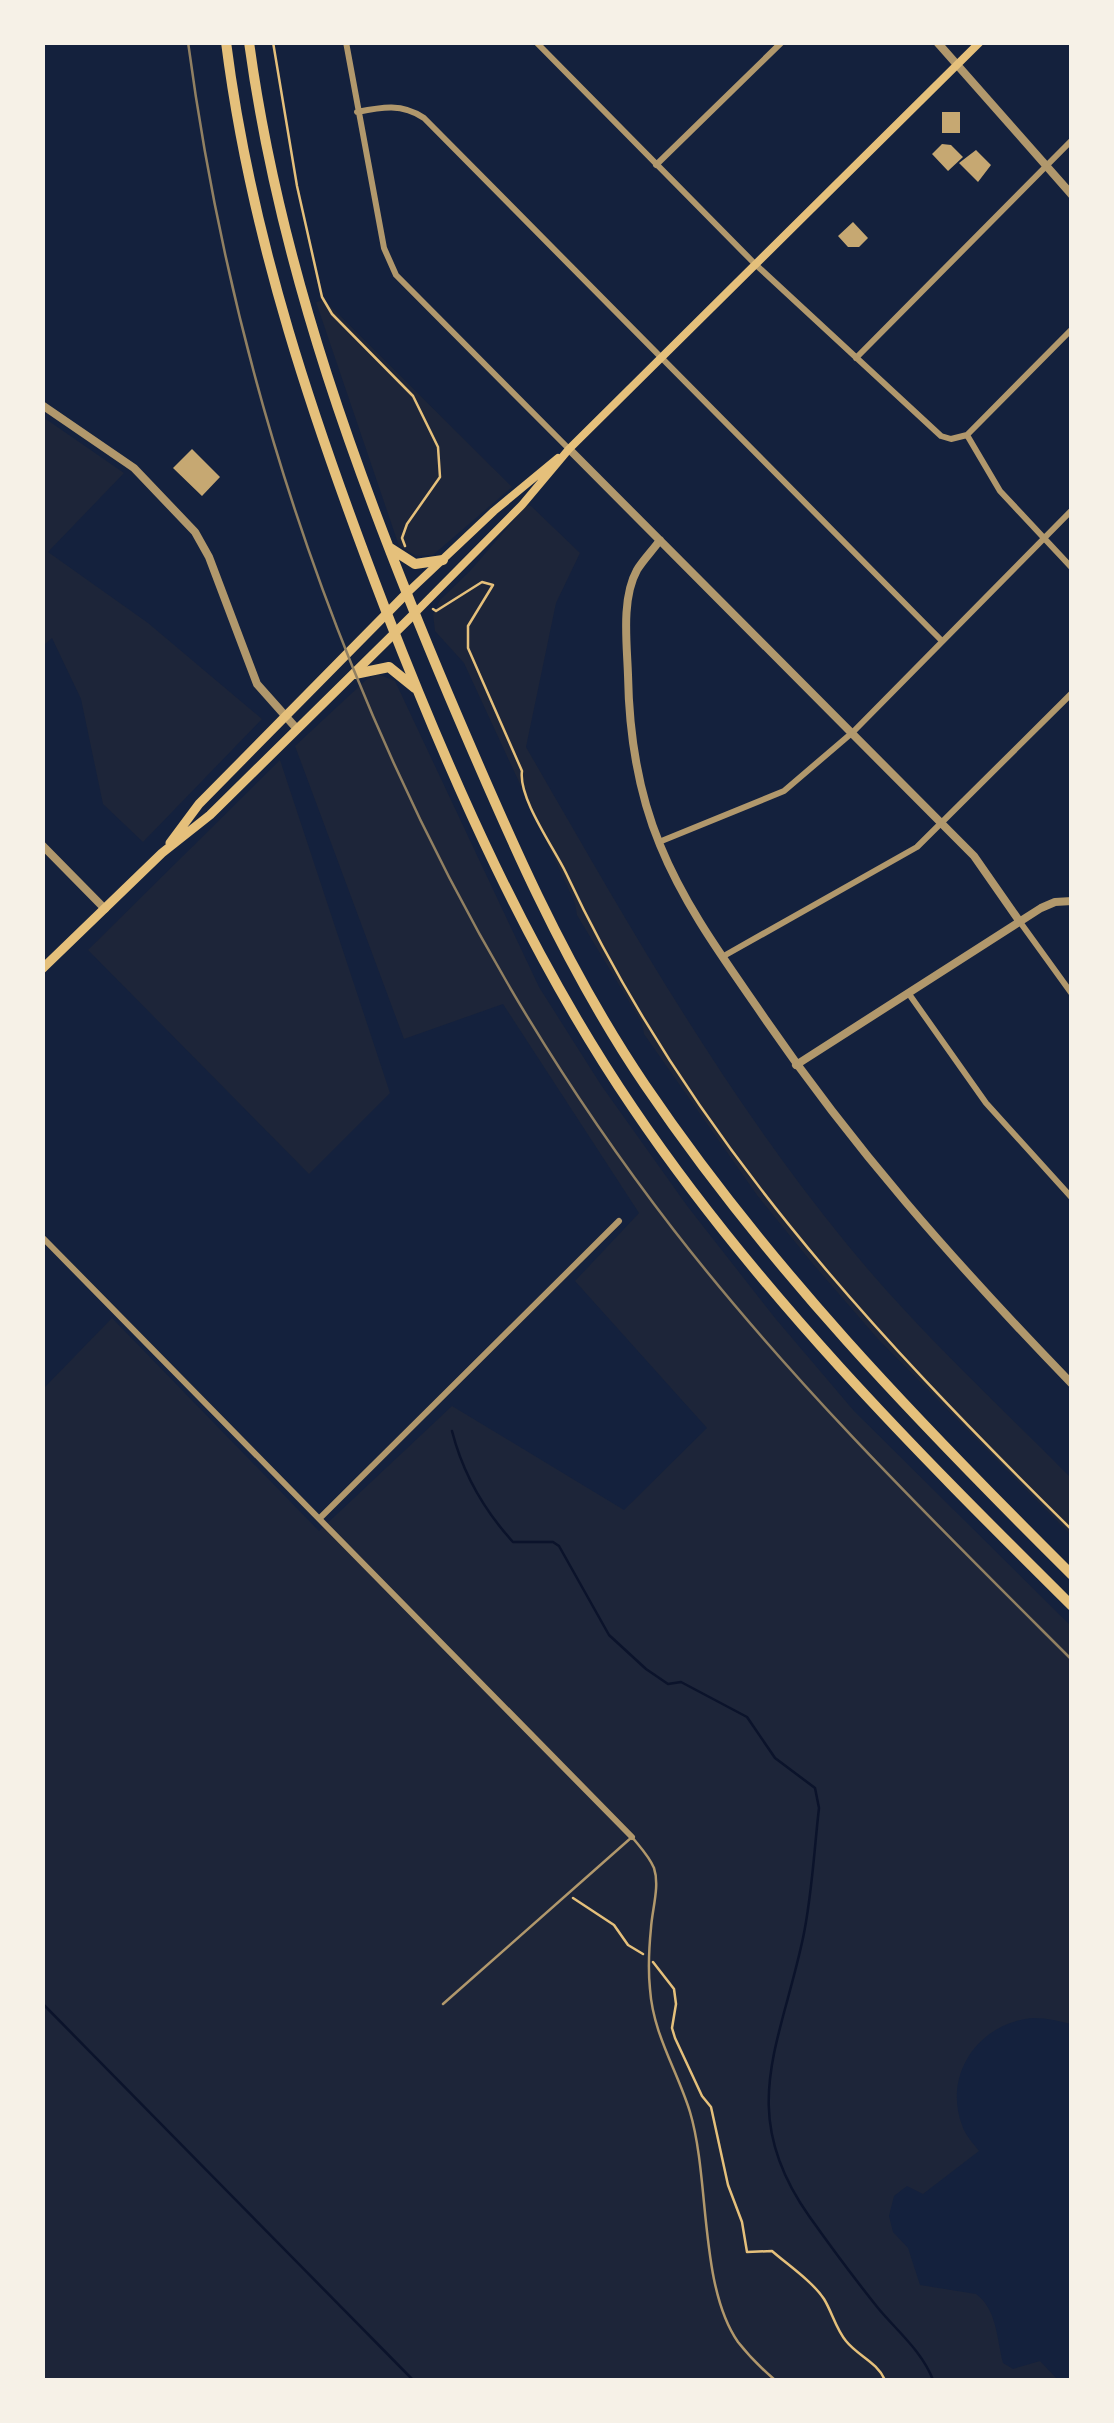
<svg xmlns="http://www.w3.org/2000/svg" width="1114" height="2423" viewBox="0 0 1114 2423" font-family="Commissioner,sans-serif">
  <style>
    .green { fill: #1d2539 }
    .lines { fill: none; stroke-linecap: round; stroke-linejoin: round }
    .stream { stroke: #0b132b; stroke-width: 2.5 }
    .building { fill: #c6a872 }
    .path { stroke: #e5c07b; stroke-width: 2.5 }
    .service { stroke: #b1986c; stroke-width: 2.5 }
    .minor { stroke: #b1986c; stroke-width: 6 }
    .tertiary { stroke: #b1986c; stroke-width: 8 }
    .secondary { stroke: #e5c07b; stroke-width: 8 }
    .primary { stroke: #e5c07b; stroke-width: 9 }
    .trunk { stroke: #e5c07b; stroke-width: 10 }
    .rail { stroke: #918062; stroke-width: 2.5 }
  </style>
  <rect width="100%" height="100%" fill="#14213d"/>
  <path class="green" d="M324 300 512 487 433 555 416 556 399 546 316 302Z
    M43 417 124 473 48 552 148 623 262 719 143 842 103 804 81 699 52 638 43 646Z
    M527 505 531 506 580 553 556 603 526 747C624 917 721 1090 846 1243 914 1327 995 1401 1071 1478V1535L878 1339 813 1264 757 1195 644 1034 642 1023 577 915 575 903 464 663 435 631 433 614 440 600 470 571Z
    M378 674 395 681 539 987 601 1085 688 1207 775 1318 854 1411 1071 1626V2024C1057 2021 1040 2016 1025 2019 975 2028 944 2077 962 2125 965 2135 973 2143 979 2151L923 2194 907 2186 894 2196 889 2216 893 2232 908 2248 920 2285 976 2294C997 2309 997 2340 1003 2363L1013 2369 1040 2361 1058 2380H43V1389L112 1318 319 1531 452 1406 624 1510 707 1428 575 1281 639 1213 503 1004 404 1039 295 746 366 680Z
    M280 760 390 1093 309 1174 88 950Z"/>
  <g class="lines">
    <path class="stream" d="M452 1431C463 1474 483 1509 513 1542H553L559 1546 609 1635 646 1669 668 1684 681 1682 747 1717 775 1758 815 1788 819 1808C814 1851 812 1896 803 1938 780 2046 736 2113 809 2216 831 2247 854 2278 878 2308 897 2331 922 2351 933 2380
      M42 2003 413 2380"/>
  </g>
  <path class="building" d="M942 112H960V133H942Z
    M942 144 951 145 963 157 948 171 932 154Z
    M976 150 991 165 978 182 959 163Z
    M853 222 868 238 859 247H848L838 236Z
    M192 449 220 477 202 496 173 468Z"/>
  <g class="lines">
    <path class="path" d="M273 42 297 186 322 297 332 314 413 396 438 447 440 477 407 524 402 538 405 546
      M433 609 436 611 482 582 493 585 468 626V648L522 771C518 798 554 848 566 873 687 1133 870 1331 1072 1530
      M573 1898 614 1925 628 1945 643 1954
      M653 1962 674 1989 676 2004 672 2028 675 2038 702 2096 711 2107 728 2185 742 2222 747 2252 772 2251C788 2265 813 2282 824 2299 832 2312 836 2329 846 2341 858 2356 877 2362 885 2380"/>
    <path class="service" d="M443 2004 632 1837C640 1847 649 1856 654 1868 660 1886 652 1910 651 1928 649 1948 648 1970 650 1989 653 2034 677 2070 690 2112 710 2179 699 2286 738 2342 749 2356 762 2369 775 2380"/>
    <path class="minor" d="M346 42 384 248 396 275 569 449
      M536 42 754 263 941 436 951 439 967 435 1000 491 1072 568
      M357 112C382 107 402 103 424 118L941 640
      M656 165 782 42
      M856 358 1072 140
      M967 435 1072 329
      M659 842 784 791 853 732 1072 510
      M1020 922 1072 994
      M722 957 917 847 1072 693
      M909 994 986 1103 1072 1198
      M42 1237 632 1837
      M320 1518 619 1221"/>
    <path class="tertiary" d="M937 42 1072 195
      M42 405 134 468 195 532 209 557 257 684 297 729
      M569 449 974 856 1020 922
      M660 540C653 550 643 560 637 570 621 599 627 644 628 675 629 732 638 792 660 845 684 904 721 955 757 1007 851 1146 955 1263 1072 1384
      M42 845 105 909
      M796 1065 1041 908 1055 902 1072 901"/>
    <path class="secondary" d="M406 594 494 511 558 458
      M414 614 522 505 569 449 980 42"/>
    <path class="primary" d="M170 843 199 804 406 594
      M42 969 162 853 210 815 414 614"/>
    <path class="trunk" d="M226 42C251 240 315 426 386 611 453 783 529 955 633 1108 758 1293 914 1449 1072 1606
      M249 42C280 270 360 485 449 696 506 830 563 964 645 1085 769 1268 916 1420 1072 1575
      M390 548 415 564 443 560
      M355 674 389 667 415 688"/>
    <path class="rail" d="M188 42C245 470 409 887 673 1229 793 1384 933 1521 1072 1660"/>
  </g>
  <rect width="1114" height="2423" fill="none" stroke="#f6f1e7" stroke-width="90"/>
</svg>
